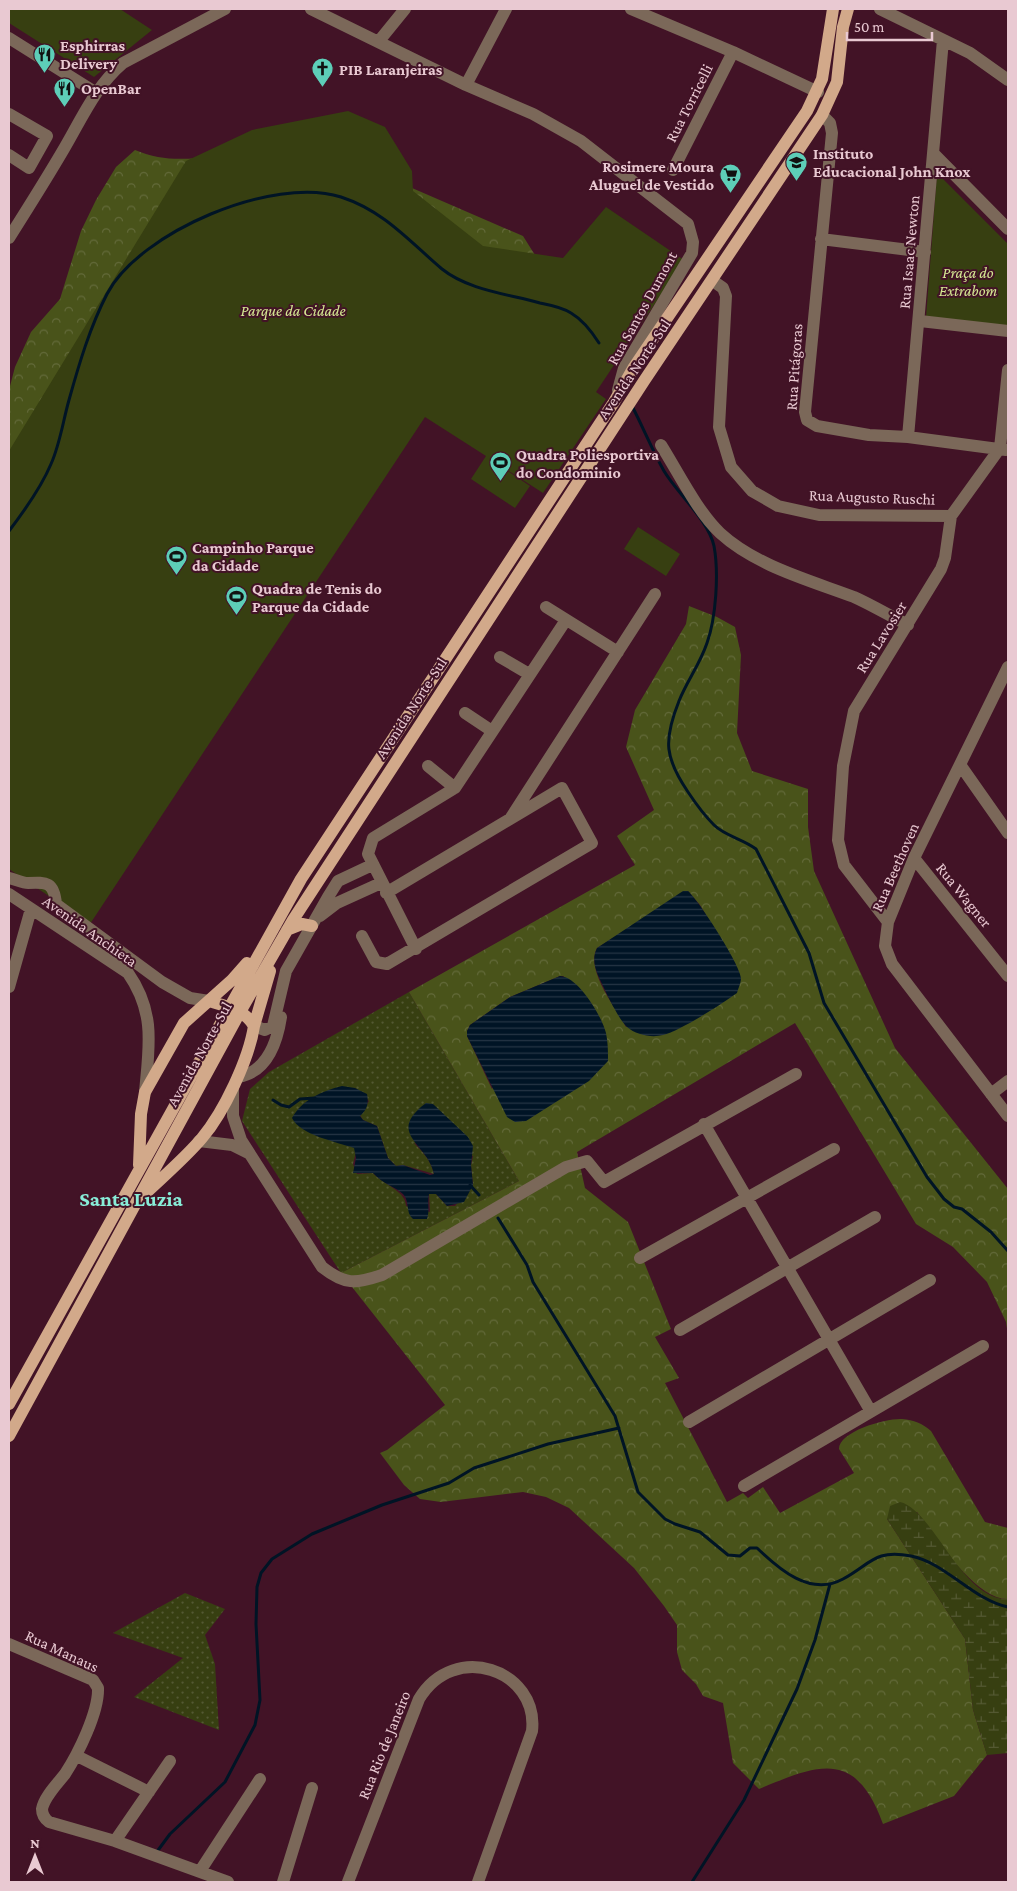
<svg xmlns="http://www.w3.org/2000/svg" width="1017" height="1891" viewBox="0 0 1017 1891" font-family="'Crimson Pro',serif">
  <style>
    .grass { fill: url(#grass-dots); fill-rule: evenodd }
    .forest { fill: url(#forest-crowns); fill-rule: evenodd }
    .wetland { fill: url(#wetland-marsh) }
    .park { fill: #373f11 }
    .water { fill: url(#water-rules) }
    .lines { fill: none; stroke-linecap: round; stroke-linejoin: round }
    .stream { stroke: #001425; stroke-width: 3 }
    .minor { stroke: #7b6859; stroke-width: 12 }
    .major { stroke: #d2a98a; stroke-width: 12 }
    .labels { text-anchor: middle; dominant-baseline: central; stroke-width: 4; stroke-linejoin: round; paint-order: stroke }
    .poi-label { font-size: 16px; font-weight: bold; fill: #e9c9d2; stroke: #421326; text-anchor: start }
    .street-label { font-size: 16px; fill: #e9c9d2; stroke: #421326 }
    .park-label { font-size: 16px; font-style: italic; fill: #d4e792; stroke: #421326 }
    .district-label { font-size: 21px; font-weight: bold; fill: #88edd8; stroke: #421326 }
  </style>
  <defs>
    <pattern id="grass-dots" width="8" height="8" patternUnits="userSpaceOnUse" patternTransform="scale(1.25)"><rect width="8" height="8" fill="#373f11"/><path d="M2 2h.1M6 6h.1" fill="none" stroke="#545933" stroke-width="1.8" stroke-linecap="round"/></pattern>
    <pattern id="forest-crowns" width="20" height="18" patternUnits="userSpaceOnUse" patternTransform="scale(1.25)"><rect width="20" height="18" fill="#49531a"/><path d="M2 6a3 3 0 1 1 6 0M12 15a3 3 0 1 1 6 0" fill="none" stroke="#636a3a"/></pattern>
    <pattern id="wetland-marsh" width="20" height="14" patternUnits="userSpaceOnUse" patternTransform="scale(1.25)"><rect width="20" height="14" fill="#373f11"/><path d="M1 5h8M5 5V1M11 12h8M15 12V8" fill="none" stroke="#545933"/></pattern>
    <pattern id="water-rules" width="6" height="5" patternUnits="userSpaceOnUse" patternTransform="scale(1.25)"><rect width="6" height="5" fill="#001425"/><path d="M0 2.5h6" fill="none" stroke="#253544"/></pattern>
  </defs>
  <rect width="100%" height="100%" fill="#421326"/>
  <path class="grass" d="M409 992 519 1181 341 1273 242 1121 250 1089 269 1072ZM355 1088 369 1101 360 1115 363 1120 377 1126 388 1158 396 1166 403 1165 434 1174C431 1161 423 1152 414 1143L473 1156 471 1165 473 1185 455 1206H447L436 1194H429L430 1212 406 1206C406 1191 384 1185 373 1173L357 1174 353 1164 356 1152Z
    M185 1593 225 1609 205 1635 215 1664 219 1730 134 1697 183 1658 113 1633Z"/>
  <path class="forest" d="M135 150C157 159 175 160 198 158L412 188 523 236 555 287 9 602V390L15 367 31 332 60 299 81 231 96 200 116 167Z
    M689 606 717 617 735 627 741 655 737 733 752 771 808 789V827L814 871 895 1048 1008 1189V1335L1006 1322 987 1282 953 1247 916 1224 795 1023 577 1152 585 1188 628 1222 671 1329 655 1337 679 1378 665 1383 727 1502 743 1493 748 1498 763 1487 780 1513 854 1473 839 1449C839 1431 887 1418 902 1419 914 1420 922 1423 931 1431L985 1522 1008 1528V1599C975 1600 935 1536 917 1512L887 1519 965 1639 973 1710 987 1755 954 1796 883 1824C856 1749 819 1764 759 1789L733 1763 723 1703 703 1696 696 1684 682 1670 677 1652V1625L664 1606 634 1568 569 1508 546 1497 523 1492 441 1502 420 1499 404 1485 380 1453 387 1450 445 1405 341 1273 519 1181 409 992 635 865 617 836 654 810 626 747 635 710 686 624ZM688 891 700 905 736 965 626 1027C616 1008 585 970 597 948ZM560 976H564L492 1089 467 1036V1031L470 1025 510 997Z"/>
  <path class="wetland" d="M900 1502C933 1509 962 1601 1008 1599V1753L987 1755 973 1710 965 1639 887 1519 890 1506Z"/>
  <path class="park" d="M9 9H120L152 30 94 77 9 23Z
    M348 111 385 127 412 171 413 191 483 246 563 258 606 207 684 260 596 392 606 399 543 493 490 459 530 486 515 508 471 479 486 456 425 417 90 924 9 869V451L186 161 252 130Z
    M937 173 1008 244V329L926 318Z
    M638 527 680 554 666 576 624 549Z"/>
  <path class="water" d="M683 891H688C699 901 740 964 741 978 741 983 738 989 737 993 722 1004 680 1031 663 1035 652 1038 636 1035 627 1027 620 1021 608 997 604 988 598 975 590 962 597 948Z
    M560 976C579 977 602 1017 606 1033 608 1042 608 1052 608 1061L589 1081 526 1121 515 1122 507 1117 467 1036V1031L470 1025 510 997Z
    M342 1086 355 1088 367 1094C369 1103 367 1110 360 1116L363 1120 377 1126 388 1158 396 1166 403 1165 430 1175 434 1174C428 1143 385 1134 426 1103L433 1104 468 1137 473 1146 471 1165 473 1185 464 1202 447 1206 436 1194H429C427 1203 430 1210 427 1219H413C405 1212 410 1201 403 1194 394 1186 384 1185 373 1173H353L356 1158 354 1148C337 1142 300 1135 292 1118 302 1100 322 1091 342 1086Z"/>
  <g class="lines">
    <path class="stream" d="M632 406C643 427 652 450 664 471 677 493 709 521 714 546 719 573 716 618 707 643 700 664 687 681 679 701 663 741 665 758 688 792 696 804 704 815 714 825 725 836 743 839 756 849L809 953 824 1003 927 1177 944 1199 954 1207 962 1209 991 1232 1008 1251
      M9 531C25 510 41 488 51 464 60 444 63 421 69 400 79 364 90 327 107 294 139 232 274 175 341 197 384 211 409 241 442 269 468 290 508 294 540 303 550 305 562 307 571 313 583 320 592 332 599 343
      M273 1100 281 1105 289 1107 300 1099 315 1098
      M470 1185 479 1195
      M498 1218 527 1265 533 1282 615 1416 638 1492 665 1519 675 1524 700 1532 728 1555 740 1556 750 1548H757C779 1569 810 1597 843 1579 871 1564 874 1549 911 1556 946 1563 973 1600 1008 1607
      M156 1853 170 1834 225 1782 255 1725 260 1700 256 1624 257 1587 261 1573 272 1559 312 1534 382 1505 449 1483 474 1468 548 1444 619 1428
      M692 1882 744 1800 797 1689 815 1640 830 1584"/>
    <path class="minor" d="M311 9 466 85 533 114 581 141 688 224 693 242 692 253 624 368 618 390
      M631 9 733 52 818 92
      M880 9 970 53 1008 80
      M9 38 95 92
      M379 41 405 9
      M466 85 506 9
      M9 114 47 136 29 168 9 155
      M822 115 830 123 832 133 805 412 807 420 817 426 869 435 908 437 1006 450
      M935 155 1008 229
      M673 170 733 52
      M9 238C28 208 47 178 65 147 83 116 96 86 123 63L225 9
      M821 239 925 252
      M713 281 723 288 726 296 719 427 731 467 752 491 778 506 819 515 951 516
      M920 321 1008 331
      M908 437 943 40
      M661 445C678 472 697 511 720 533 756 566 809 580 854 597 872 605 890 616 908 625
      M546 607 618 652
      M500 657 529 674
      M1008 667 914 858 888 922 885 946 892 964 1008 1116
      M465 713 492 731
      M428 766 455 788
      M961 766 1008 833
      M510 819 655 594
      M914 858 1008 976
      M9 878C15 879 22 883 28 883 47 882 54 882 56 904L162 982 190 998 209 1001
      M9 894 128 973C156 1013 149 1047 145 1092
      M320 916 337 903 381 883
      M888 922 844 865 838 840 843 766 854 711 941 569 945 558 951 516 1000 448 1008 370
      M362 936 376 962 387 964 592 843 562 788 386 893
      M416 949 368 854 373 838 455 788 566 620
      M9 987 31 909
      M254 1026 265 1030 273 1026 286 971 328 897 338 881 372 865
      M238 1077C267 1072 277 1043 281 1017
      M233 1089V1116L241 1140 322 1267C345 1285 355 1284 382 1275L566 1167 587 1161 604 1182 796 1074
      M991 1094 1008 1081
      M704 1124 870 1410
      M199 1141 232 1145 250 1154
      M640 1258 834 1149
      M680 1330 875 1217
      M689 1422 930 1280
      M744 1486 983 1346
      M9 1644 93 1680 98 1688C99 1712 78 1754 65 1774 58 1783 44 1797 42 1809 42 1815 45 1819 49 1822L115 1841 228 1882
      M77 1756 149 1792
      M115 1841 170 1761
      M200 1871 260 1779
      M283 1882 312 1788
      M348 1882 419 1699C454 1640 539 1670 532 1731L478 1882"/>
    <path class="major" d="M287 930 302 924 312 926
      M254 1026 270 971
      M139 1165 141 1114 145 1092 184 1023 232 980 247 963
      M147 1192C165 1175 186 1157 202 1138 224 1112 249 1059 254 1026 245 1010 226 1006 209 1001
      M9 1404 301 879 614 402 634 367 807 111 822 79 833 9
      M9 1436 240 1012 293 920 644 381 822 115 837 82 843 27 848 9"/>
  </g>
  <defs>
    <symbol id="restaurant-pin" viewBox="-11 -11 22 30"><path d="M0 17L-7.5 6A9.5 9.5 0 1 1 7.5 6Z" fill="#5dceb8" stroke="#421326"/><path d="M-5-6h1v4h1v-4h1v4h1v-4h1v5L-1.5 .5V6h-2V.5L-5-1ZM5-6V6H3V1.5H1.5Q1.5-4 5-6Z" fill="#111"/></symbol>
    <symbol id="church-pin" viewBox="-11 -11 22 30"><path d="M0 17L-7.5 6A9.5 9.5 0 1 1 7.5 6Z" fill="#5dceb8" stroke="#421326"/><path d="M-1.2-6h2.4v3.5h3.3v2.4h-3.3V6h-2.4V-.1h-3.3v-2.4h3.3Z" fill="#111"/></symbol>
    <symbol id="school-pin" viewBox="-11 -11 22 30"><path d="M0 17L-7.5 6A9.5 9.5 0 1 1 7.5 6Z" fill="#5dceb8" stroke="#421326"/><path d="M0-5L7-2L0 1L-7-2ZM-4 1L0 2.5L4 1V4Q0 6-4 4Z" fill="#111"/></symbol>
    <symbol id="supermarket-pin" viewBox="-11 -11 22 30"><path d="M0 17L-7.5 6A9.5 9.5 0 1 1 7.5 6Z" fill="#5dceb8" stroke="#421326"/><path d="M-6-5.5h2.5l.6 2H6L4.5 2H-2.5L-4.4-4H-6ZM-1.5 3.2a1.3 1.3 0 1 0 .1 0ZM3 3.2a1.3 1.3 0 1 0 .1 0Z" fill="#111"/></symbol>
    <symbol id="stadium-pin" viewBox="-11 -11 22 30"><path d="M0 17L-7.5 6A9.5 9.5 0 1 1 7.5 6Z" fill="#5dceb8" stroke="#421326"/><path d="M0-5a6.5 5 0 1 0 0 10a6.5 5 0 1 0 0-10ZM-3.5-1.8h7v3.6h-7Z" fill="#111"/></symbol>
  </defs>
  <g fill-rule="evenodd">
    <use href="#restaurant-pin" x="32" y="42" width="25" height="34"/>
    <use href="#church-pin" x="310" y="56" width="25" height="34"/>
    <use href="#restaurant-pin" x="52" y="76" width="25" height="34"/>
    <use href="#school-pin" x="784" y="150" width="25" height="34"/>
    <use href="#supermarket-pin" x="718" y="162" width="25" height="34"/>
    <use href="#stadium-pin" x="488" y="450" width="25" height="34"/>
    <use href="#stadium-pin" x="164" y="544" width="25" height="34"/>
    <use href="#stadium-pin" x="224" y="584" width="25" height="34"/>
  </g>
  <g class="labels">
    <g class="poi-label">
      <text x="60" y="45">Esphirras<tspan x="60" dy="18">Delivery</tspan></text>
      <text x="339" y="69">PIB Laranjeiras</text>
      <text x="81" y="88">OpenBar</text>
      <text x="813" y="153">Instituto<tspan x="813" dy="18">Educacional John Knox</tspan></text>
      <text x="714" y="166" text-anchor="end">Rosimere Moura<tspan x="714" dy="18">Aluguel de Vestido</tspan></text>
      <text x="516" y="454">Quadra Poliesportiva<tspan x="516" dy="18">do Condominio</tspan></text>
      <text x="192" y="547">Campinho Parque<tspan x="192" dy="18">da Cidade</tspan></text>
      <text x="252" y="588">Quadra de Tenis do<tspan x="252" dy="18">Parque da Cidade</tspan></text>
    </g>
    <g class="street-label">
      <text transform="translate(689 103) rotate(-63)">Rua Torricelli</text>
      <text transform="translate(909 252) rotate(-85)">Rua Isaac Newton</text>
      <text transform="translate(642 308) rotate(-61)">Rua Santos Dumont</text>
      <text transform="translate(794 367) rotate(-86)">Rua Pitágoras</text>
      <text transform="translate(634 369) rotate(-56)">Avenida Norte-Sul</text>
      <text transform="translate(872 497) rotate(2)">Rua Augusto Ruschi</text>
      <text transform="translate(881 637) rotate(-58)">Rua Lavosier</text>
      <text transform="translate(411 708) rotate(-57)">Avenida Norte-Sul</text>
      <text transform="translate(895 867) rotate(-66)">Rua Beethoven</text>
      <text transform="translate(964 895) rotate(51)">Rua Wagner</text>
      <text transform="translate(90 931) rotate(35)">Avenida Anchieta</text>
      <text transform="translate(199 1054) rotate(-61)">Avenida Norte-Sul</text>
      <text transform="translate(62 1651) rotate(25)">Rua Manaus</text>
      <text transform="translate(384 1745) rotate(-68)">Rua Rio de Janeiro</text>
    </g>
    <g class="park-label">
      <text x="968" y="272">Praça do<tspan x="968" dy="18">Extrabom</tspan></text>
      <text x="293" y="310">Parque da Cidade</text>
    </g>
    <g class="district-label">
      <text x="131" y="1199">Santa Luzia</text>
    </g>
  </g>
  <rect width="1017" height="1891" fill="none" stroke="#e9c9d2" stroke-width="20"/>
  <g transform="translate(35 1856)" stroke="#421326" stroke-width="4" paint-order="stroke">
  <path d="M0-4L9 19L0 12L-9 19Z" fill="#e9c9d2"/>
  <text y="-8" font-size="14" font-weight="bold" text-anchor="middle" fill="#e9c9d2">N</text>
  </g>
  <path d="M847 32v8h85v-8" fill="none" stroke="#e9c9d2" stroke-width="2.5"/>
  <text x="854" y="32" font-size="15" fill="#e9c9d2" stroke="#421326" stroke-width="4" paint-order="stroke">50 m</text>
</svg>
